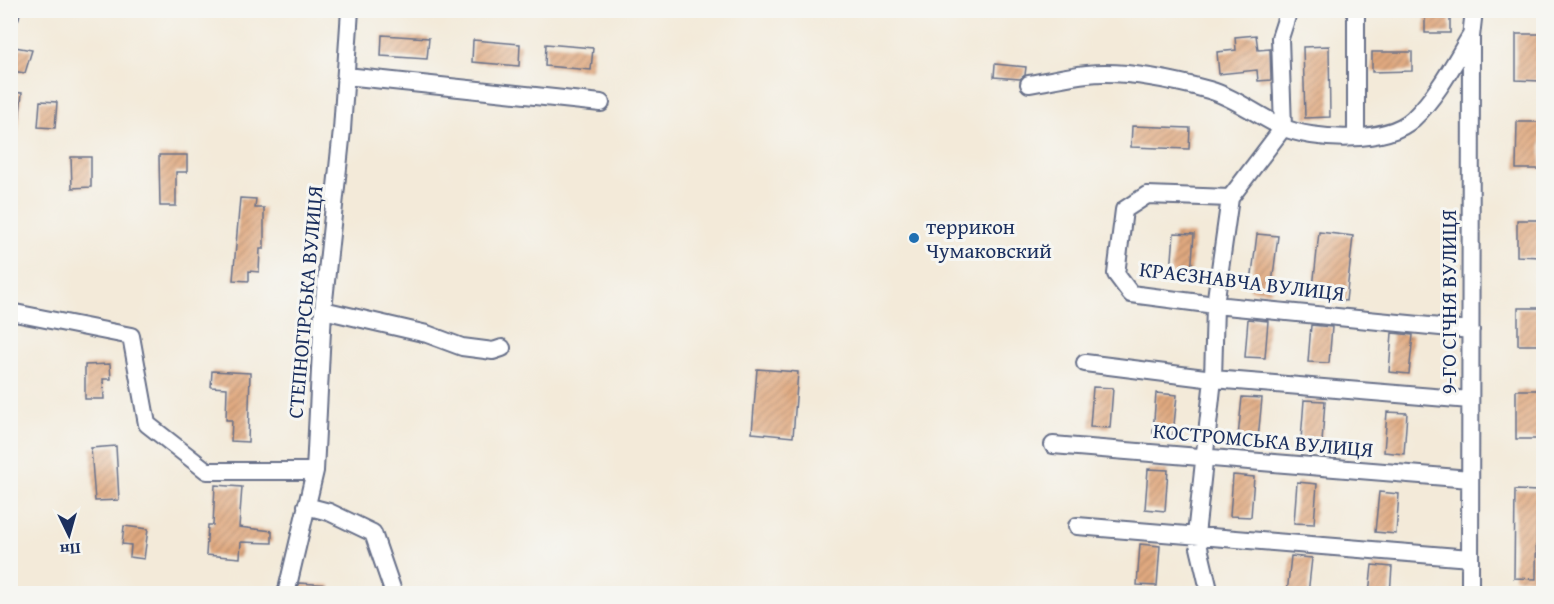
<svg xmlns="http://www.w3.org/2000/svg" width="1554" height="604" viewBox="0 0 1554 604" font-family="'Gentium Book Plus',serif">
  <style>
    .building { fill: url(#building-hatch) }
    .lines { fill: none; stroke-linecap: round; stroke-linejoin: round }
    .minor-casing { stroke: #677089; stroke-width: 20 }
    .minor { stroke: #fff; stroke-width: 16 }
    .poi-dot { fill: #1f6fb2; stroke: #f6f6f2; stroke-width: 2 }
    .labels { text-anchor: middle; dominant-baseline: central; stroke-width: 6; stroke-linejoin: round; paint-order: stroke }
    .poi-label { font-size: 21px; fill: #1b2f5e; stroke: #f6f6f2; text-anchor: start }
    .street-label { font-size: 21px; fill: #1b2f5e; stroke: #f6f6f2 }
  </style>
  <defs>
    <pattern id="building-hatch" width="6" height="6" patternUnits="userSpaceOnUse" patternTransform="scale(1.5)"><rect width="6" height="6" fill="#e0a97f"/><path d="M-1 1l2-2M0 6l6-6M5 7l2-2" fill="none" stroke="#b58a6b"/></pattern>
  </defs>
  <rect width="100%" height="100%" fill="#f6f6f2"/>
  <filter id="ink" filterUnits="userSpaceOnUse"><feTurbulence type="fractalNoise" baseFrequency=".0167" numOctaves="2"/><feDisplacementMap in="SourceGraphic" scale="12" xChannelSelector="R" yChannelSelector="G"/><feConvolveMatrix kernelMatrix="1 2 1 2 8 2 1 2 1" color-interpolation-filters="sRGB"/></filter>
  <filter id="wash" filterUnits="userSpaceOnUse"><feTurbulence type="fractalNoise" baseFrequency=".008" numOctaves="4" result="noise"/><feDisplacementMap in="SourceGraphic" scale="24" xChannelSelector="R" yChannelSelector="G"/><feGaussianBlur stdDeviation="1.35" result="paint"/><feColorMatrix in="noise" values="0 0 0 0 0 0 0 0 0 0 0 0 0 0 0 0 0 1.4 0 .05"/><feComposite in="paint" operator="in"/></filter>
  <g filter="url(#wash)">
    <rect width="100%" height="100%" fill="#f3ead9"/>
    <g id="blocks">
      <path class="building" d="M1425 13H1450V33H1425Z
        M1516 34H1540V81L1516 80Z
        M382 35 429 38 427 59 381 56Z
        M1256 35 1258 50 1270 49 1271 80 1258 81 1257 70 1219 74 1217 52 1236 50 1235 37Z
        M473 40 520 44 519 66 472 62Z
        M546 44 593 48 591 70 545 66Z
        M1329 46 1330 117 1305 118 1303 47Z
        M15 47 32 50 25 73 11 71Z
        M1372 52H1412V71L1372 72Z
        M995 64 1026 67 1025 75 1020 79 994 77Z
        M10 92 22 93 18 132 10 131Z
        M40 101 57 102 55 128 38 127Z
        M1517 122H1541V169H1516Z
        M1132 126 1190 128 1189 149 1131 147Z
        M159 155H187V172H176V206H160Z
        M71 157H91V187L72 188Z
        M240 198 256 199 255 208H264V249H260L259 272 249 271V281L233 280Z
        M1517 220H1541V257L1517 256Z
        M1319 232 1353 236 1346 301 1312 297Z
        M1174 233 1194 234 1191 274 1171 273Z
        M1257 234 1278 236 1271 292 1250 290Z
        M1518 308H1542V345H1518Z
        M1248 319 1268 321 1265 358 1245 357Z
        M1311 325 1332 327 1329 363 1308 362Z
        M1392 333 1413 335 1409 374 1389 372Z
        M110 364 111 379H103L104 399H85V365Z
        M757 369 798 372 793 437 752 433Z
        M212 371 250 373 248 442 231 441 232 420H226L227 388 211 387Z
        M1093 387 1113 388 1110 428 1090 427Z
        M1516 390H1541L1540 439H1516Z
        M1156 393 1177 395 1173 435 1153 433Z
        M1242 397 1262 398 1258 439 1238 437Z
        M1304 400 1325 401 1322 442 1301 440Z
        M1387 412 1407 413 1404 454 1384 452Z
        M116 446 119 500 95 501 91 448Z
        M1148 469 1168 470 1165 511 1145 509Z
        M1233 475 1254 477 1251 517 1230 516Z
        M1297 482 1317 484 1314 524 1294 523Z
        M215 485 242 487 239 527 272 531V543L241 542 240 558 206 555 208 525H213Z
        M1515 490 1537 491 1536 579 1514 578Z
        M1379 492 1399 494 1396 534 1375 532Z
        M124 526 148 529 144 559 130 557 131 545 122 544Z
        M1140 544 1160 546 1157 586 1137 585Z
        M1291 556 1312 558 1308 594H1287Z
        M1372 565 1392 567 1390 594H1369Z
        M299 583 330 585V594H297Z"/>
    </g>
  </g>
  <g filter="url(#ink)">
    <use href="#blocks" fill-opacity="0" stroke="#677089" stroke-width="1.5"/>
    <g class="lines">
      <defs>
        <path id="minor" d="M10 16 11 10
          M346 76 601 103
          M1029 84C1048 81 1068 76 1087 74 1125 70 1172 80 1209 90 1234 97 1258 116 1282 127 1313 141 1386 144 1413 119 1437 96 1453 65 1470 37
          M1356 137V10
          M1230 198 1147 195 1124 210 1116 274 1131 294 1215 305 1471 330
          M323 310 427 334 462 347 493 351 502 348
          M10 312 131 336 147 424 207 471H315
          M1085 363 1213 379 1470 400
          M1053 445 1470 479
          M306 506 329 512 373 533 394 594
          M1077 526 1470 558
          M286 594 315 471 323 310 342 130 350 10
          M1210 594 1196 535 1213 379 1215 305 1230 198 1283 128 1280 38 1289 10
          M1470 594 1471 37 1474 10"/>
      </defs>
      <use href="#minor" class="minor-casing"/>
      <use href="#minor" class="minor"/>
    </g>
  </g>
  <circle class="poi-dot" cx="914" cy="238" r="6"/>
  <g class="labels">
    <g class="poi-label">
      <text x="926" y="226">террикон<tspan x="926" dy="24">Чумаковский</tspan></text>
    </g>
    <g class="street-label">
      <text transform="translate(1242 281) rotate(7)">КРАЄЗНАВЧА ВУЛИЦЯ</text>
      <text transform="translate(305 302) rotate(-85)">СТЕПНОГІРСЬКА ВУЛИЦЯ</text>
      <text transform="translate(1448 302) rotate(-90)">9-ГО СІЧНЯ ВУЛИЦЯ</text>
      <text transform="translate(1263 440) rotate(5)">КОСТРОМСЬКА ВУЛИЦЯ</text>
    </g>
  </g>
  <rect width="1554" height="604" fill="none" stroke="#f6f6f2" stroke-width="36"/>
  <g transform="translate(69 535) rotate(175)" stroke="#f6f6f2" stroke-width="4.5" paint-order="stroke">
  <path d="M0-4.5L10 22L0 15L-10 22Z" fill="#1b2f5e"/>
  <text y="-9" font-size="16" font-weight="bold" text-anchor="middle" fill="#1b2f5e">Пн</text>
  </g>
</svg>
